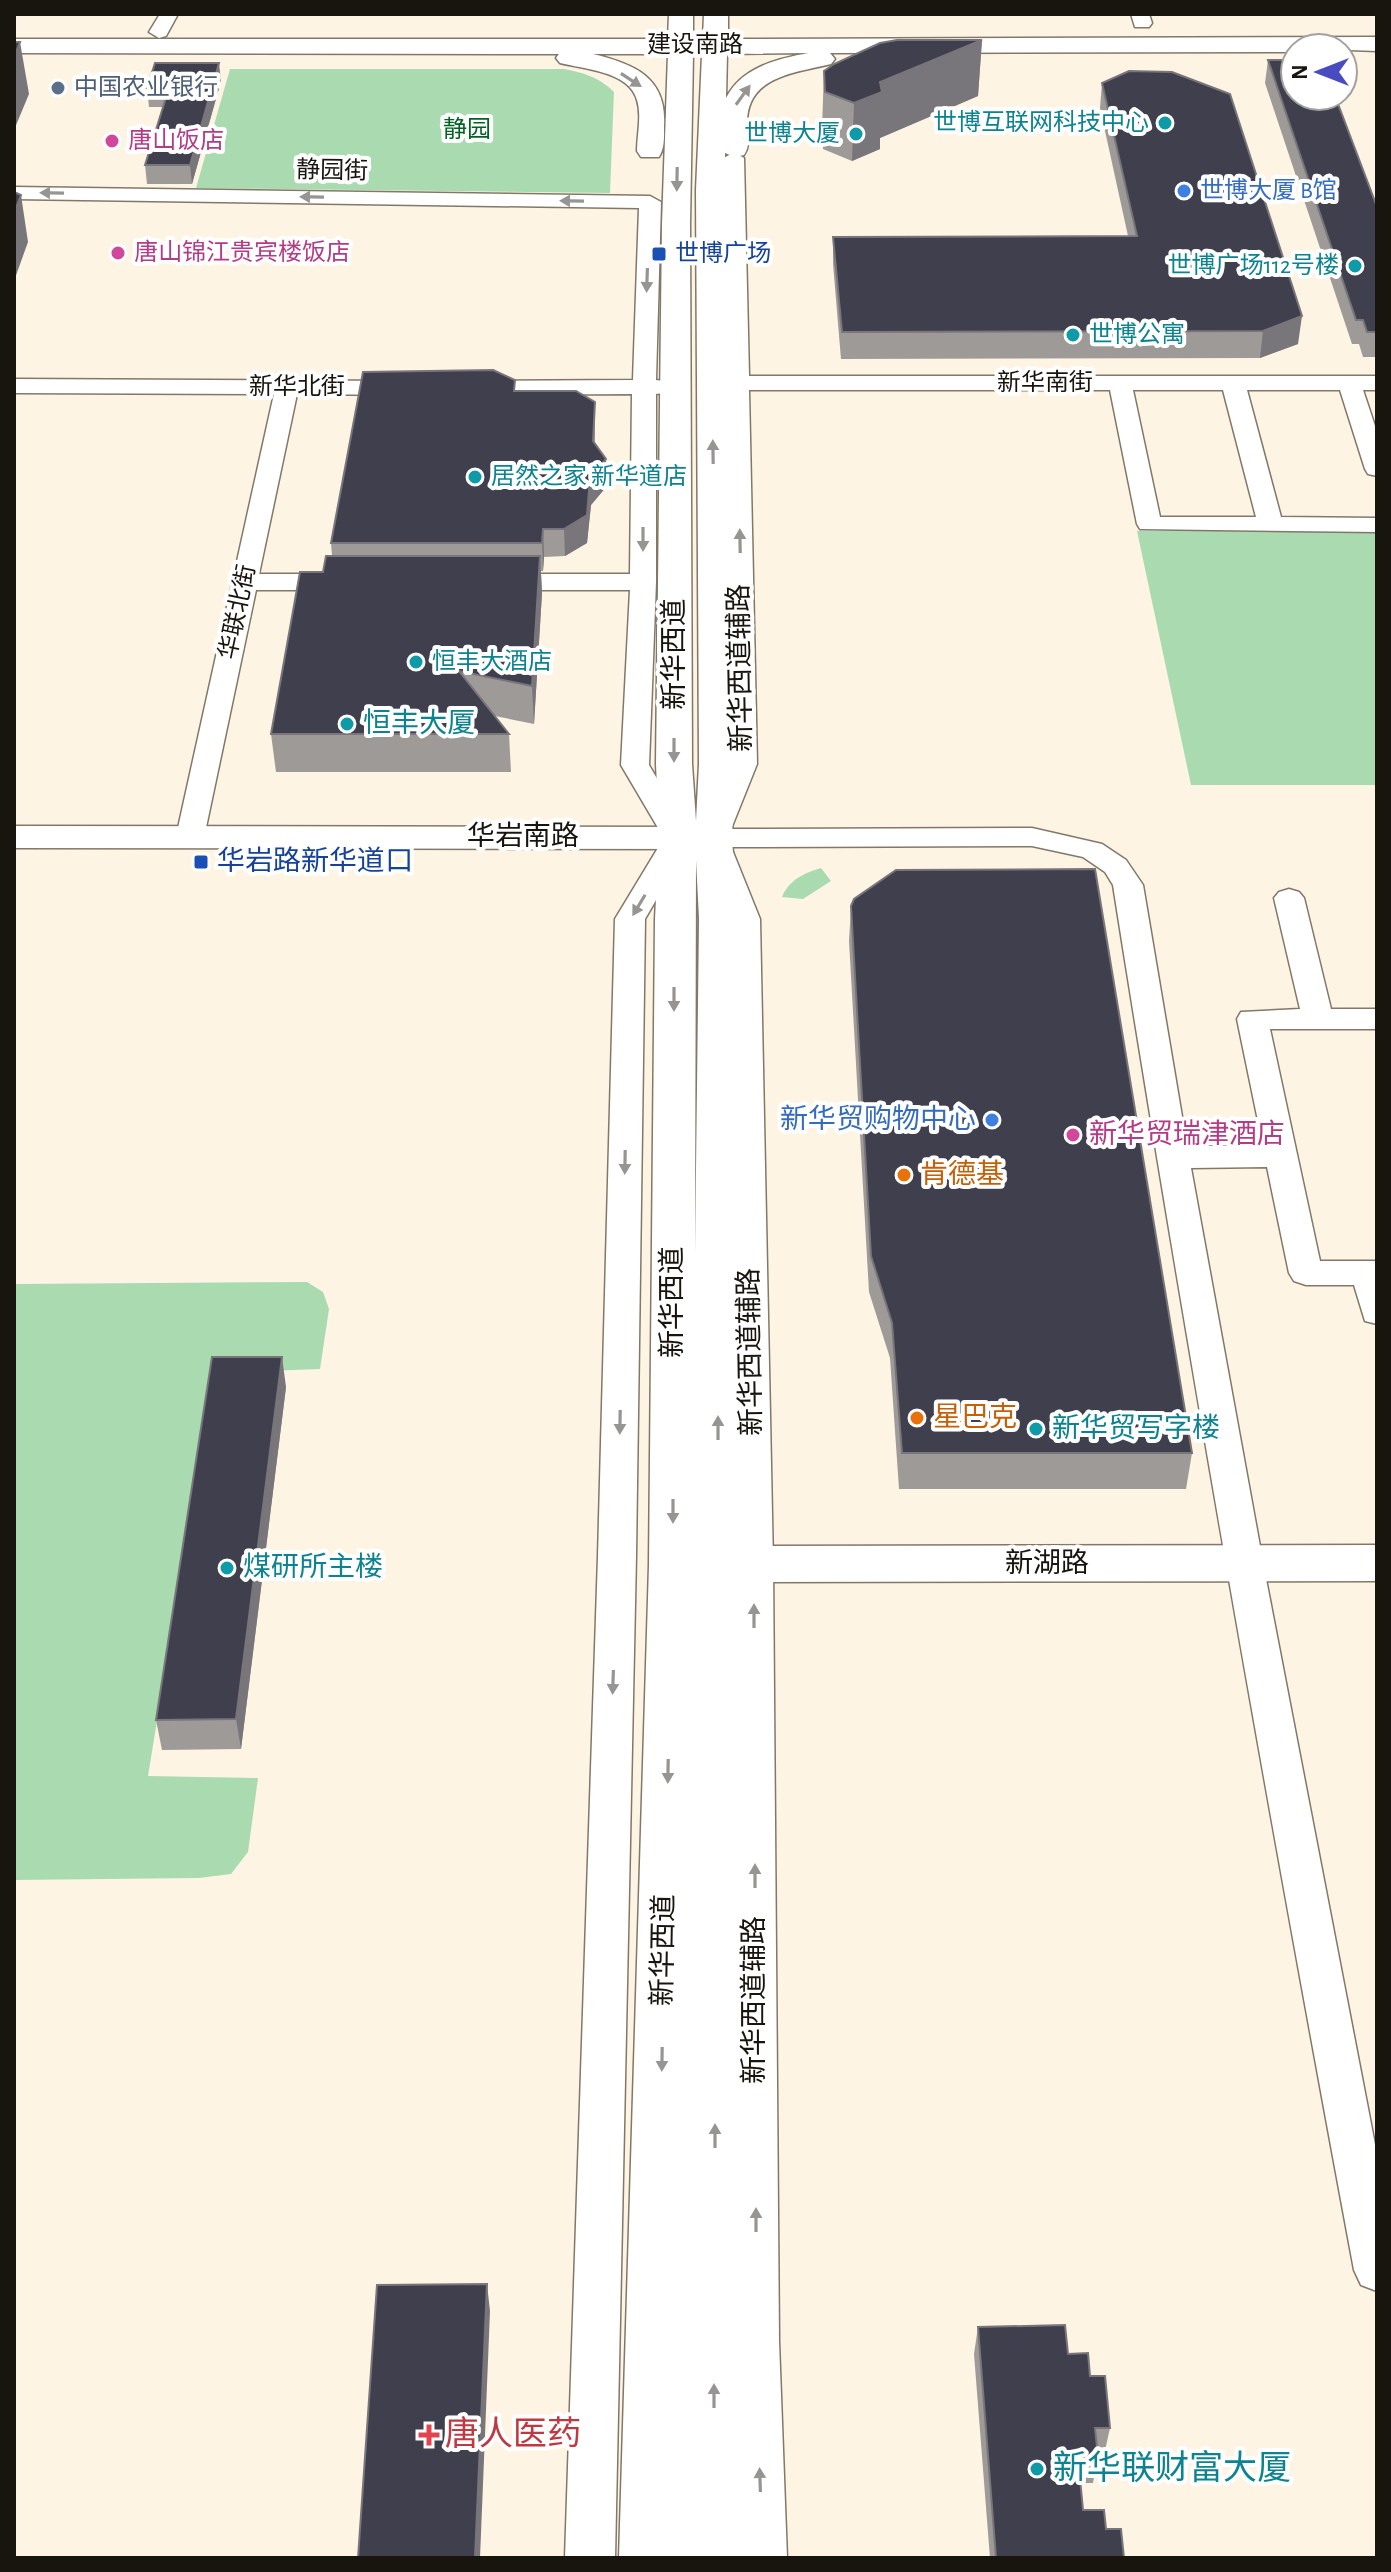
<svg xmlns="http://www.w3.org/2000/svg" width="1391" height="2572" viewBox="0 0 1391 2572" font-family="'Alegreya Sans','Noto Sans SC',sans-serif">
  <style>
    .green { fill: #aadbb0 }
    .lines { fill: none; stroke-linecap: round; stroke-linejoin: round }
    .minor-casing { stroke: #817869; stroke-width: 3 }
    .tertiary-casing { stroke: #817869; stroke-width: 3 }
    .primary-casing { stroke: #817869; stroke-width: 3 }
    .minor { fill: #fff; fill-rule: evenodd }
    .tertiary { fill: #fff; fill-rule: evenodd }
    .primary { fill: #fff; fill-rule: evenodd }
    .wall { fill: #9e9a98 }
    .shaded-wall { fill: #78757b }
    .building { fill: #3f3f4e; stroke: #78757b; stroke-width: 2 }
    .oneway { fill: #979593 }
    .service-dot { fill: #5c6f8a; stroke: #fff; stroke-width: 3 }
    .culture-dot { fill: #0f9aa8; stroke: #fff; stroke-width: 3 }
    .hotel-dot { fill: #d1479c; stroke: #fff; stroke-width: 3 }
    .shop-dot { fill: #3f7fe0; stroke: #fff; stroke-width: 3 }
    .transit-dot { fill: #1a4fb4; stroke: #fff; stroke-width: 3 }
    .food-dot { fill: #e8710a; stroke: #fff; stroke-width: 3 }
    .health-dot { fill: #e0444e; stroke: #fff; stroke-width: 3 }
    .labels { text-anchor: middle; dominant-baseline: central; stroke-width: 8; stroke-linejoin: round; paint-order: stroke }
    .far-street-label { font-size: 24px; fill: #18140e; stroke: #fff }
    .far-service-label { font-size: 24px; fill: #4e5e75; stroke: #fff; text-anchor: start }
    .far-culture-label { font-size: 24px; fill: #0d838f; stroke: #fff; text-anchor: end }
    .far-park-label { font-size: 24px; fill: #036124; stroke: #fff }
    .far-hotel-label { font-size: 24px; fill: #b23c85; stroke: #fff; text-anchor: start }
    .far-shop-label { font-size: 24px; fill: #366cbe; stroke: #fff; text-anchor: start }
    .far-transit-label { font-size: 24px; fill: #164399; stroke: #fff; text-anchor: start }
    .street-label { font-size: 28px; fill: #18140e; stroke: #fff }
    .culture-label { font-size: 28px; fill: #0d838f; stroke: #fff; text-anchor: start }
    .transit-label { font-size: 28px; fill: #164399; stroke: #fff; text-anchor: start }
    .shop-label { font-size: 28px; fill: #366cbe; stroke: #fff; text-anchor: end }
    .hotel-label { font-size: 28px; fill: #b23c85; stroke: #fff; text-anchor: start }
    .food-label { font-size: 28px; fill: #c56008; stroke: #fff; text-anchor: start }
    .near-health-label { font-size: 34px; fill: #be3a42; stroke: #fff; text-anchor: start }
    .near-culture-label { font-size: 34px; fill: #0d838f; stroke: #fff; text-anchor: start }
  </style>
  <rect width="100%" height="100%" fill="#fef4e3"/>
  <path class="green" d="M230 69H564C584 73 599 77 614 92L610 193 196 188Z
    M1137 531H1377V785H1191Z
    M821 868 831 881 803 899 782 897C789 880 804 873 821 868Z
    M307 1282 323 1292 329 1309 320 1369 214 1373 148 1776 258 1778 248 1852 231 1874 199 1878 14 1880V1284Z"/>
  <g class="lines">
    <defs>
      <path id="minor" d="M160 14H178L166 36 159 38 149 32Z
        M1131 14H1149L1152 23 1149 27H1135Z
        M734 152 744 158 749 376H1377V390H1363L1377 432V476L1368 474 1365 469 1340 390H1247L1281 517 1377 518V532L1140 529 1137 524 1110 390H749L757 764 731 829 1032 828 1102 844 1126 860 1143 885 1187 1146 1263 1145 1237 1019 1241 1012 1300 1009 1274 898 1279 892 1289 889 1299 892 1304 898 1331 1009H1377V1029H1270L1320 1261H1377V1324L1365 1321 1354 1285H1306L1294 1281 1289 1273 1267 1167 1191 1168 1266 1579 1377 2155V2291L1361 2285 1354 2270C1268 1809 1186 1347 1113 885L1105 872 1083 857 1032 846 731 847 760 919 773 1564 779 2341 787 2558H737L733 2341 735 1564 730 919 699 838 729 764 726 390 709 388 705 383 709 378 726 376 724 158ZM1133 390H1223L1256 517H1160Z
        M14 187 650 196 661 202 656 380 672 382 676 387 672 392 656 394V582L649 765 692 838 645 919 636 1556 615 2558H565L598 1556 615 919 664 838 621 765 630 590H497L488 587 484 582 488 577 497 574H630L632 394 469 395 461 393 457 388 461 383 469 381 633 380 639 208 14 199Z
        M14 379 404 381 412 383 416 388 412 393 404 395 297 394 259 574H344L353 577 357 582 353 587 344 590H256L204 837 200 843 190 846 180 843 176 837 274 394 14 393Z"/>
      <path id="tertiary" d="M14 826 713 827 726 830 731 838 726 846 713 849 14 848Z
        M1377 1545V1581L718 1582 702 1576 695 1564 702 1552 718 1546Z"/>
      <path id="primary" d="M669 14H693V39H703L704 14H728V39L1377 37V51L1295 48V52L830 53 835 59 831 64C795 73 746 76 747 124 747 135 751 145 744 155L735 157 725 153 735 764 732 838 737 919 745 2558H619L649 1565 655 919 659 838 656 764 662 224 668 54H593C634 64 667 77 664 126 664 136 665 148 659 157H641L637 151C637 135 642 116 637 100 629 71 583 69 560 63L556 58 559 54 14 53V39H668ZM808 53C777 59 742 67 726 98L727 54ZM693 54H702L696 190 699 764 696 821 692 764 690 224ZM696 860 699 919 695 1253Z"/>
    </defs>
    <use href="#minor" class="minor-casing"/>
    <use href="#tertiary" class="tertiary-casing"/>
    <use href="#primary" class="primary-casing"/>
    <use href="#minor" class="minor"/>
    <use href="#tertiary" class="tertiary"/>
    <use href="#primary" class="primary"/>
  </g>
  <path class="wall" d="M982 40 978 96 880 138V149L852 161 823 149 822 128 824 71Z
    M1268 60 1377 207V357H1363L1359 344H1352L1265 83Z
    M221 81 192 184H147L145 165 163 107H149L147 88Z
    M1102 83 1298 344 1260 358 841 359 833 264V237L1128 236 1100 108Z
    M516 391 595 402V443L606 459 607 486 591 505 587 543 565 556 544 557 543 571H541L542 593 534 724 495 716 509 734 511 772H276L271 734 323 572 332 556 331 543Z
    M851 906 1192 1453 1186 1489H899L890 1358 869 1292 849 941Z
    M286 1387 241 1749 162 1750 156 1720Z
    M978 2327 1068 2354 1110 2428 1104 2455H1098L1093 2483H1080L1083 2510 1106 2529 1124 2558H990L974 2354Z"/>
  <path class="shaded-wall" d="M982 40 978 96 880 138V149L852 161 854 103 880 82Z
    M20 42 29 94 14 130V57Z
    M219 63 221 81 192 184 190 165Z
    M21 195 28 242 14 281V213Z
    M1302 316 1298 344 1260 358 1263 331Z
    M606 459 607 486 591 505 587 543 565 556 564 529 590 478Z
    M543 529 544 557 543 571 542 543Z
    M540 556 542 593 534 724 532 686Z
    M282 1357 286 1387 241 1749 236 1719Z
    M487 2284 490 2311 480 2558H475Z"/>
  <path class="building" d="M897 40H982L880 82 882 92 854 103 825 92 824 71 834 64 880 43Z
    M14 42H20L14 57Z
    M1268 60H1295V96H1335L1377 207V332H1367L1363 320H1356Z
    M155 63H219L190 165H145L169 88H147Z
    M1129 71 1172 72 1230 94 1302 316 1263 331 842 332 833 237 1137 236 1102 83Z
    M14 192 21 195 14 213Z
    M493 370 515 380 514 391H576L595 402 593 441 606 459 590 478 587 515 564 529H543L542 543H331L363 372Z
    M326 556H540L532 686 459 671 509 734H271L300 572H323Z
    M1095 869 1192 1453H902L892 1323 871 1256 851 906 854 899 896 870Z
    M212 1357H282L236 1719 156 1720Z
    M487 2284 475 2558H358L377 2285Z
    M1065 2325 1068 2354 1088 2353 1090 2376H1105L1110 2428H1095L1098 2457H1078L1083 2510H1104L1106 2529H1121L1124 2558H996L978 2327Z"/>
  <defs><path id="oneway-solid" d="M-6-.8H1V-3.2L6.5 0L1 3.2V.8H-6Z" transform="scale(2)"/></defs>
  <g class="oneway">
    <use href="#oneway-solid" transform="translate(631 80) rotate(33)"/>
    <use href="#oneway-solid" transform="translate(743 95) rotate(-54)"/>
    <use href="#oneway-solid" transform="translate(677 179) rotate(91)"/>
    <use href="#oneway-solid" transform="translate(52 193) rotate(-179)"/>
    <use href="#oneway-solid" transform="translate(312 197) rotate(-179)"/>
    <use href="#oneway-solid" transform="translate(572 201) rotate(-179)"/>
    <use href="#oneway-solid" transform="translate(647 280) rotate(92)"/>
    <use href="#oneway-solid" transform="translate(713 452) rotate(-91)"/>
    <use href="#oneway-solid" transform="translate(643 539) rotate(90)"/>
    <use href="#oneway-solid" transform="translate(740 541) rotate(-91)"/>
    <use href="#oneway-solid" transform="translate(674 750) rotate(90)"/>
    <use href="#oneway-solid" transform="translate(639 905) rotate(121)"/>
    <use href="#oneway-solid" transform="translate(674 999) rotate(90)"/>
    <use href="#oneway-solid" transform="translate(625 1162) rotate(91)"/>
    <use href="#oneway-solid" transform="translate(620 1422) rotate(91)"/>
    <use href="#oneway-solid" transform="translate(718 1428) rotate(-90)"/>
    <use href="#oneway-solid" transform="translate(673 1511) rotate(90)"/>
    <use href="#oneway-solid" transform="translate(754 1616) rotate(-90)"/>
    <use href="#oneway-solid" transform="translate(613 1682) rotate(92)"/>
    <use href="#oneway-solid" transform="translate(668 1771) rotate(91)"/>
    <use href="#oneway-solid" transform="translate(755 1876) rotate(-90)"/>
    <use href="#oneway-solid" transform="translate(662 2059) rotate(91)"/>
    <use href="#oneway-solid" transform="translate(715 2136) rotate(-90)"/>
    <use href="#oneway-solid" transform="translate(756 2220) rotate(-90)"/>
    <use href="#oneway-solid" transform="translate(714 2396) rotate(-90)"/>
    <use href="#oneway-solid" transform="translate(760 2480) rotate(-92)"/>
  </g>
  <circle class="service-dot" cx="58" cy="88" r="8"/>
  <g class="culture-dot">
    <circle cx="1165" cy="123" r="8"/>
    <circle cx="856" cy="134" r="8"/>
    <circle cx="1355" cy="266" r="8"/>
    <circle cx="1073" cy="335" r="8"/>
    <circle cx="475" cy="477" r="8"/>
    <circle cx="416" cy="662" r="8"/>
    <circle cx="347" cy="724" r="8"/>
    <circle cx="1036" cy="1429" r="8"/>
    <circle cx="227" cy="1568" r="8"/>
    <circle cx="1037" cy="2469" r="8"/>
  </g>
  <g class="hotel-dot">
    <circle cx="112" cy="141" r="8"/>
    <circle cx="118" cy="253" r="8"/>
    <circle cx="1073" cy="1135" r="8"/>
  </g>
  <g class="shop-dot">
    <circle cx="1184" cy="191" r="8"/>
    <circle cx="992" cy="1120" r="8"/>
  </g>
  <g class="transit-dot">
    <rect x="651" y="246" width="16" height="16" rx="4"/>
    <rect x="193" y="854" width="16" height="16" rx="4"/>
  </g>
  <g class="food-dot">
    <circle cx="904" cy="1175" r="8"/>
    <circle cx="917" cy="1418" r="8"/>
  </g>
  <path class="health-dot" d="M425 2423h8v8h8v8h-8v8h-8v-8h-8v-8h8z"/>
  <g class="labels">
    <g class="far-street-label">
      <text x="695" y="45">建设南路</text>
      <text transform="translate(332 171) rotate(1)">静园街</text>
      <text x="1045" y="383">新华南街</text>
      <text x="297" y="387">新华北街</text>
      <text transform="translate(238 612) rotate(-78)">华联北街</text>
    </g>
    <g class="far-service-label">
      <text x="74" y="88">中国农业银行</text>
    </g>
    <g class="far-culture-label">
      <text x="1149" y="123">世博互联网科技中心</text>
      <text x="840" y="134">世博大厦</text>
      <text x="1339" y="266">世博广场112号楼</text>
      <text x="1089" y="335" text-anchor="start">世博公寓</text>
      <text x="491" y="477" text-anchor="start">居然之家 新华道店</text>
      <text x="432" y="662" text-anchor="start">恒丰大酒店</text>
    </g>
    <g class="far-park-label">
      <text x="467" y="130">静园</text>
    </g>
    <g class="far-hotel-label">
      <text x="128" y="141">唐山饭店</text>
      <text x="134" y="253">唐山锦江贵宾楼饭店</text>
    </g>
    <g class="far-shop-label">
      <text x="1200" y="191">世博大厦 B馆</text>
    </g>
    <g class="far-transit-label">
      <text x="675" y="254">世博广场</text>
    </g>
    <g class="street-label">
      <text transform="translate(675 654) rotate(-90)">新华西道</text>
      <text transform="translate(741 668) rotate(-91)">新华西道辅路</text>
      <text x="523" y="837">华岩南路</text>
      <text transform="translate(673 1302) rotate(-90)">新华西道</text>
      <text transform="translate(751 1352) rotate(-91)">新华西道辅路</text>
      <text x="1047" y="1564">新湖路</text>
      <text transform="translate(664 1950) rotate(-89)">新华西道</text>
      <text transform="translate(755 2000) rotate(-90)">新华西道辅路</text>
    </g>
    <g class="culture-label">
      <text x="363" y="724">恒丰大厦</text>
      <text x="1052" y="1429">新华贸写字楼</text>
      <text x="243" y="1568">煤研所主楼</text>
    </g>
    <g class="transit-label">
      <text x="217" y="862">华岩路新华道口</text>
    </g>
    <g class="shop-label">
      <text x="976" y="1120">新华贸购物中心</text>
    </g>
    <g class="hotel-label">
      <text x="1089" y="1135">新华贸瑞津酒店</text>
    </g>
    <g class="food-label">
      <text x="920" y="1175">肯德基</text>
      <text x="933" y="1418">星巴克</text>
    </g>
    <g class="near-health-label">
      <text x="445" y="2435">唐人医药</text>
    </g>
    <g class="near-culture-label">
      <text x="1053" y="2469">新华联财富大厦</text>
    </g>
  </g>
  <rect width="1391" height="2572" fill="none" stroke="#18140e" stroke-width="32"/>
  <g transform="translate(1319 72) rotate(270)"><circle r="38" fill="#ffffff" stroke="#a3a19f" stroke-width="2"/>
  <path d="M0-6L14 30L0 20L-14 30Z" fill="#494cc1"/>
  <text y="-12" font-size="22" font-weight="bold" text-anchor="middle" fill="#18140e">N</text>
  </g>
</svg>
